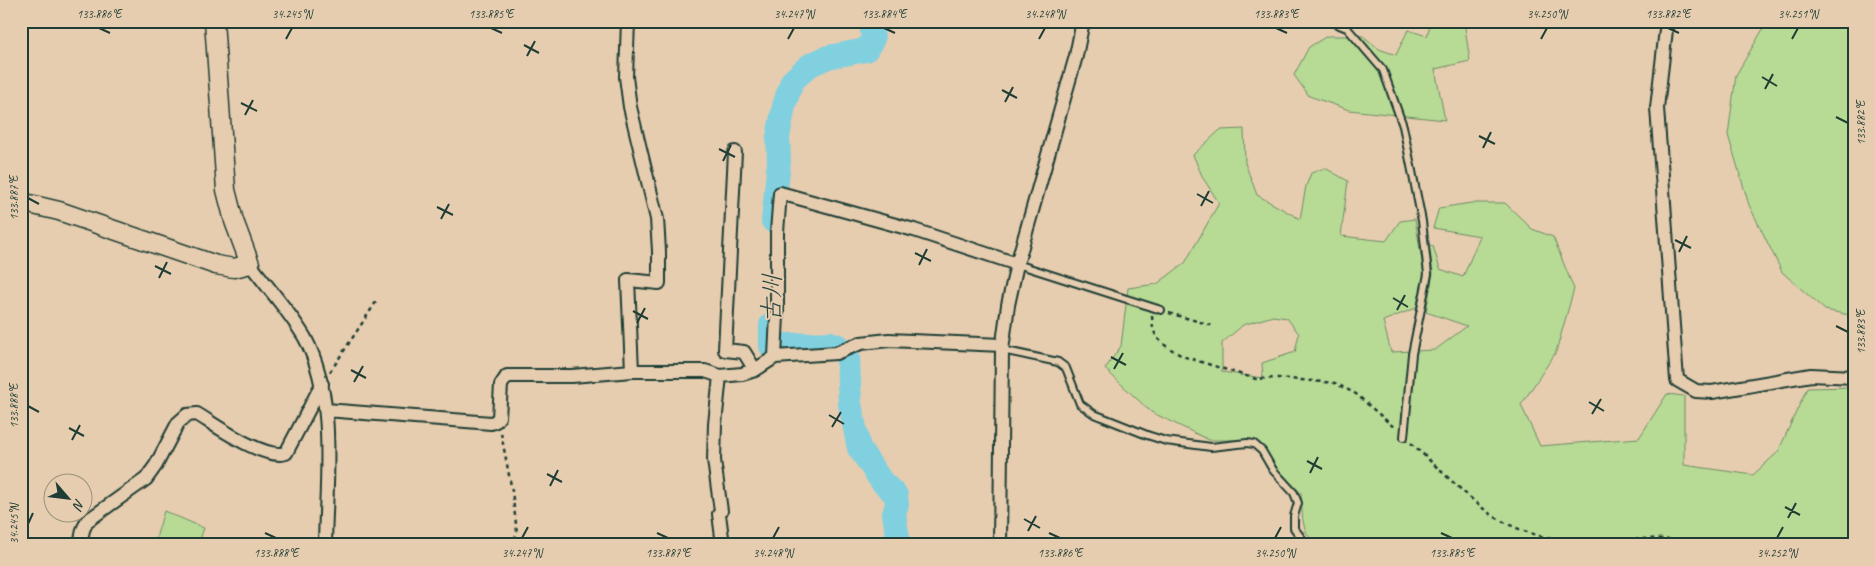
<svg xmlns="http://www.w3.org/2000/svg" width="1875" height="566" viewBox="0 0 1875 566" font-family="Caveat,'Klee One',sans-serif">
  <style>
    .green { fill: #b7da95; stroke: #6b8c64; fill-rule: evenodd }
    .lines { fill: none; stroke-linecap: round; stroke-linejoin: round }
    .river { stroke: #81d0df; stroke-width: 24 }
    .lane-casing { stroke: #1f3d34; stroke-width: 10 }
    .street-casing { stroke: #1f3d34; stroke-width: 16 }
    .secondary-casing { stroke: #1f3d34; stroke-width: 21 }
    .path { stroke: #1f3d34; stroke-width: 2.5; stroke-dasharray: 4 4; stroke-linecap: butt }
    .lane { stroke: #e7cdaf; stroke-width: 6 }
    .street { stroke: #e7cdaf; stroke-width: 12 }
    .secondary { stroke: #e7cdaf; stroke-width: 18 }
    .ticks { fill: none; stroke: #1f3d34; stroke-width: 2 }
    .labels { text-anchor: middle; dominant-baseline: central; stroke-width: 4; stroke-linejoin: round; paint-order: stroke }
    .water-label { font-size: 25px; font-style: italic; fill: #24443d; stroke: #e7cdaf }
    .neatline { fill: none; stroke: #1f3d34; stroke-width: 2 }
    .ticks-label { font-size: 12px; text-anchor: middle; fill: #1f3d34 }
  </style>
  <rect width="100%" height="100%" fill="#e7cdaf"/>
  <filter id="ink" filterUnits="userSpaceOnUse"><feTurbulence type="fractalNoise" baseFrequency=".02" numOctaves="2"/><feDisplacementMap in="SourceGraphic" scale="10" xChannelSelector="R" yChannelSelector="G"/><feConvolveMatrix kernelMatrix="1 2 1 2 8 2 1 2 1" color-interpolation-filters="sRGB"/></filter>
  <g filter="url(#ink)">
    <path class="green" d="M1431 21H1464L1470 61 1435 69 1445 120 1349 110 1309 96 1294 75 1309 47 1327 36H1363L1379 49 1396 55 1408 30 1427 36Z
      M1776 21H1854V316L1825 310 1782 272 1749 205 1728 135 1736 75 1763 29Z
      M1244 129 1245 163 1257 195 1300 219 1306 186 1311 173 1325 168 1348 181 1341 236 1386 241 1400 221 1415 219 1424 274 1416 308 1383 321 1391 352 1435 350 1467 326 1426 312 1433 273 1429 245 1433 246 1440 269 1463 277 1480 236 1433 228 1439 208 1471 203H1505L1532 229 1553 237 1574 289 1556 352 1521 405 1540 446 1639 438 1667 394 1684 396V465L1753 475 1778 452 1807 388 1854 387V545H1319C1299 534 1303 512 1301 493L1278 469 1262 445 1252 440H1209L1151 412 1105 369 1121 346 1128 288 1157 284 1185 263 1219 203 1203 178 1193 155 1220 130ZM1273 316 1287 318 1299 334 1295 352 1262 363 1263 378 1222 372V343L1243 325Z
      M164 511 204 528 198 545H154Z
      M1042 540 1093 543 1097 545H1033Z"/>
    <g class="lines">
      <path class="river" d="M773 221 779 161 778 137 784 106 792 81 810 65 828 57 866 50 873 39 871 21
        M771 325V346L830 343 838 346 848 358 850 404 859 448 882 482 896 495 897 504 894 514 899 545"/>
      <defs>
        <path id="lane" d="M1329 21 1347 28 1383 70 1403 126 1422 221 1428 274 1412 354 1404 437
          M1017 264 1161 310
          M1002 350 1058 362 1066 368 1080 404 1094 414 1147 435 1166 441 1211 447 1247 443 1254 444 1262 451 1273 470 1294 493 1298 503 1294 516V528L1307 545"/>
        <path id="street" d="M628 21 626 77 630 107 657 219 659 251V283L628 280 632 371
          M1667 21 1657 108 1677 380 1696 391 1712 392 1811 375 1854 377
          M735 152 725 350 744 352 755 370
          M250 264C268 288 290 312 305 338 337 398 326 479 325 545
          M775 357 777 315V232L780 193 914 230 1017 264
          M720 376 715 424 714 460 721 511 719 514 723 545
          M326 410 491 423 496 421 499 417 501 385 507 376H572L632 371H705L720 376 742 374 755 370 775 357 836 353 861 343 889 340 1002 345
          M80 545 83 530 87 521 146 479 156 465 178 423 187 415 197 414C217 426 264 460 286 453L322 384
          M1000 545 1002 350 1008 305 1017 264 1076 56 1083 21"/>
        <path id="secondary" d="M21 202 59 211 216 265 234 268 250 264 234 221 226 190 214 21"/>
      </defs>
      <use href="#lane" class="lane-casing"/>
      <use href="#street" class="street-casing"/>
      <use href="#secondary" class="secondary-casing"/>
      <path class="path" d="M1169 313 1214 326
        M1152 316 1153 329 1157 338 1166 346 1182 356 1256 379 1278 378 1335 383 1356 394 1396 429
        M330 372 376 302
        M501 433 512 491 517 532 513 545
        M1411 443C1435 465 1459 489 1485 510 1511 530 1553 543 1586 542 1620 542 1664 533 1696 545
        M1737 545 1801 542 1813 545"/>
      <use href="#lane" class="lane"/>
      <use href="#street" class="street"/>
      <use href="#secondary" class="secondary"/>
    </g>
  </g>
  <path class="ticks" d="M99 28 110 33M491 28 502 33M884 28 895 33M1276 28 1287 33M1668 28 1679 33M286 39 292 28M788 39 794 28M1039 39 1045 28M1541 39 1547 28M1792 39 1798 28M524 45 539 53M527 56 535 41M1762 77 1777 86M1765 89 1773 74M1002 90 1017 98M1005 102 1013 87M241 103 257 111M245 115 253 100M1836 117 1848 123M1479 136 1495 144M1483 148 1491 132M719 149 735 157M723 161 731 145M1197 194 1213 203M28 198 39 204M1201 206 1209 191M437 207 453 215M441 219 449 204M1675 240 1691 248M1679 252 1687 236M915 253 931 261M919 265 927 249M155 266 171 274M159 278 167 262M1393 298 1408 307M1397 310 1405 295M633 311 648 319M637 323 645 308M1836 326 1848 332M1111 357 1126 365M1114 369 1123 353M351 370 366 378M354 382 363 366M1589 402 1604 411M28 406 39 412M1592 414 1601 399M829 415 844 424M832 427 841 412M69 428 84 436M72 440 80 425M1307 461 1322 469M1310 473 1318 457M547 474 562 482M550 486 558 470M1785 507 1800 515M1788 518 1796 503M1024 519 1040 528M28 524 33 513M1028 531 1036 516M265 533 276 538M657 533 668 538M1049 533 1060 538M1441 533 1452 538M522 538 528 527M773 538 779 527M1275 538 1281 527M1777 538 1783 527"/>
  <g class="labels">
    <g class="water-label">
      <text transform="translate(772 298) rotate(-89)">古川</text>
    </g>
  </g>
  <rect width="1875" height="566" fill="none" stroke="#e7cdaf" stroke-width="55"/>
  <g transform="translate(68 498) rotate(118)"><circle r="24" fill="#e7cdaf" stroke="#97937e"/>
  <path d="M0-4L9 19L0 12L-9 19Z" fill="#1f3d34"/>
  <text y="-8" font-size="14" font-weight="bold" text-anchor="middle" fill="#1f3d34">N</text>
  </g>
  <rect x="28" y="28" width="1820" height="510" class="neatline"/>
  <g class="ticks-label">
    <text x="99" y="18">133.886°E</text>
    <text x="292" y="18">34.245°N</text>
    <text x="491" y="18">133.885°E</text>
    <text x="794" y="18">34.247°N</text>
    <text x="884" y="18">133.884°E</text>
    <text x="1045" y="18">34.248°N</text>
    <text x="1276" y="18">133.883°E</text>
    <text x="1547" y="18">34.250°N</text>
    <text x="1668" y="18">133.882°E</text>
    <text x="1798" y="18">34.251°N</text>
    <text transform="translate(1861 123) rotate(-90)" y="4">133.882°E</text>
    <text transform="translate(14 198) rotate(-90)" y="4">133.887°E</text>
    <text transform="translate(1861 332) rotate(-90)" y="4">133.883°E</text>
    <text transform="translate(14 406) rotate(-90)" y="4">133.888°E</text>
    <text transform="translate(14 524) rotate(-90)" y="4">34.245°N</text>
    <text x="276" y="557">133.888°E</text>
    <text x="522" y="557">34.247°N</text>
    <text x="668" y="557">133.887°E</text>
    <text x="773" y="557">34.248°N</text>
    <text x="1060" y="557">133.886°E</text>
    <text x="1275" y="557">34.250°N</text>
    <text x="1452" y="557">133.885°E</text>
    <text x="1777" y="557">34.252°N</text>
  </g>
</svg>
